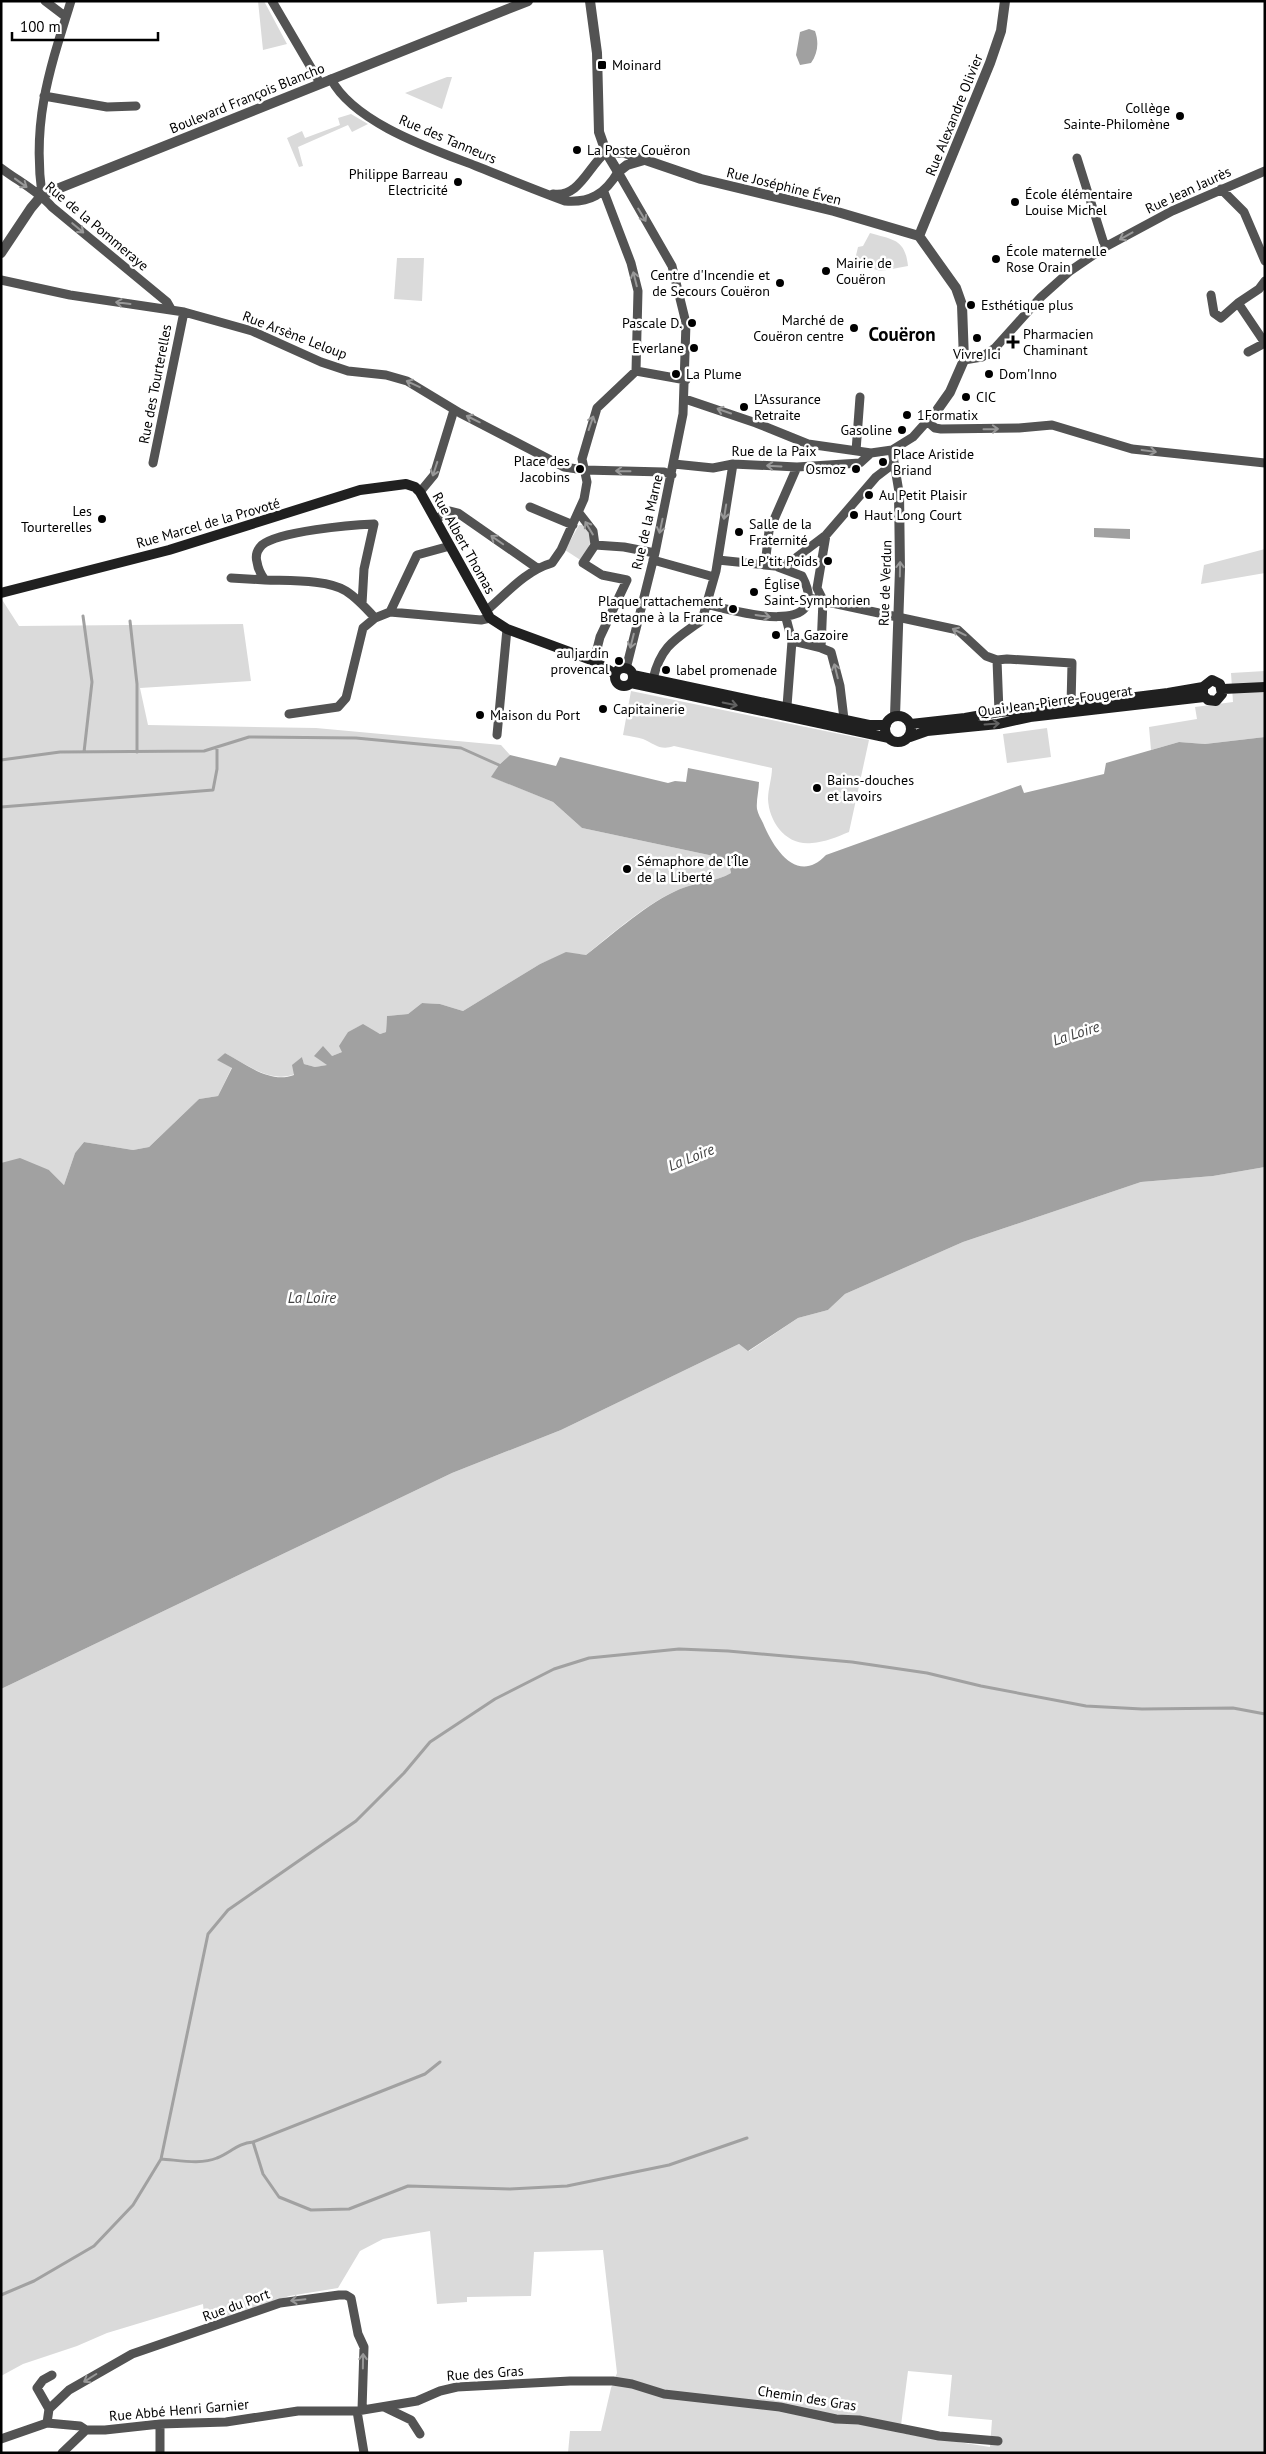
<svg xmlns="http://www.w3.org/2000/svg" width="1266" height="2454" viewBox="0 0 1266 2454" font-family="'PT Sans',sans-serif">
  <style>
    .green { fill: #dadada; fill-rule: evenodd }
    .water { fill: #a1a1a1 }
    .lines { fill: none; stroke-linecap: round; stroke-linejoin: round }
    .stream { stroke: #a1a1a1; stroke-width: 3 }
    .minor { stroke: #535353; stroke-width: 9 }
    .tertiary { stroke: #535353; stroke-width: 10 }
    .secondary { stroke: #202020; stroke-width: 10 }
    .oneway { stroke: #989898 }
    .oneway2 { stroke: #636363 }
    .poi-dot { fill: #000; stroke: #fff; stroke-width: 2 }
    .labels { text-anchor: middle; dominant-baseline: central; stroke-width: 5; stroke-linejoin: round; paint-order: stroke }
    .poi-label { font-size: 14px; fill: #000; stroke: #fff; text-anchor: start }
    .street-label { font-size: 14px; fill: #000; stroke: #fff }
    .water-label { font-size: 15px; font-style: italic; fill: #424242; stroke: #fff }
    .district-label { font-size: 19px; font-weight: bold; fill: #000; stroke: #fff }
  </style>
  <rect width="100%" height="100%" fill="#fff"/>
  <path class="green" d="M258 1H264L287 44 263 50Z
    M447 77H452L442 109 405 93Z
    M351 114 368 124 352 132 348 125 298 147 303 166 299 167 287 138 302 131 305 138 340 125 338 118Z
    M870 233C894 240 905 239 908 266L881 271 854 264 858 247 863 246Z
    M397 258H424L422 301 394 299Z
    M579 525H585L592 539 582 561 565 550Z
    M1265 549V573L1201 584 1204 565Z
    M1 598 19 626 243 624 251 681 140 688 148 725 316 728 501 745 510 755 499 765 492 777 553 802 582 828 723 858 729 864 731 873C716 882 697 882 680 889 648 902 613 933 586 955L566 953 540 964 463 1011 440 1004 422 1003 408 1014 387 1016 386 1032 380 1034 362 1025 348 1032 342 1052 332 1056H315L328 1065 315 1067 304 1064 302 1057 295 1074C270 1084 246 1064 225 1053L218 1060 232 1067 218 1096 199 1099 149 1147 133 1150 84 1142 75 1153 64 1185 49 1170 1 1163Z
    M1265 671V737L1205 744 1179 742 1151 750 1149 727 1197 719 1195 707 1233 702 1231 673Z
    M631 691 869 740 849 832C837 837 825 842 812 843 786 846 769 822 768 799 768 789 772 778 772 768L674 746C660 751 655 744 643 739 637 737 629 736 623 735Z
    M1047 728 1051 757 1007 763 1003 734Z
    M1265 1167V2453H568L570 2431H601L611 2388 617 2373 603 2250 534 2252 531 2296 467 2297V2302L437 2304 430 2231 383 2239 360 2251 338 2288 289 2296 205 2326 203 2304 107 2333 77 2346 23 2364 1 2376V1689L452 1473 561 1430 739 1344 749 1351 798 1318 828 1310 845 1294 963 1242 1141 1182 1213 1176ZM908 2371 952 2375 948 2416 992 2420 990 2447 900 2433Z"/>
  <path class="water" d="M809 29 815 31C819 42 818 53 811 63L800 65 796 55 800 32Z
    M1094 528 1130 529V539L1094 537Z
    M1265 737V1167L1213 1176 1141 1182 963 1242 845 1294 828 1310 798 1318 748 1351 739 1344 561 1430 452 1473 1 1689V1163L20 1158 49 1170 64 1185 75 1153 84 1142 133 1150 149 1147 199 1099 218 1096 232 1068 217 1060 225 1053C246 1064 270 1084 294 1075L292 1065 302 1057 304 1064 315 1067 327 1065 314 1056 323 1046 332 1056 342 1052 339 1046 348 1032 363 1024 380 1034 386 1032 387 1016 408 1014 422 1003 440 1004 463 1011 540 964 566 952 586 955C613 934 649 902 680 889 697 882 716 882 731 873L729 864 723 858 582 828 553 802 491 777 499 765 510 755 556 766 560 757 668 783 675 781 686 782 688 768 759 782C759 790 756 801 757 809 758 814 761 819 763 823 774 850 798 885 826 855L1021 785 1024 793 1104 774 1106 763 1179 742 1205 744Z"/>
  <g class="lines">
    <path class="stream" d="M83 616 92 682 84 752
      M130 621 137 684V752
      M1 760 60 752 204 751 249 737 356 738 461 748 499 765
      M1 807 213 790 217 769V747
      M253 2142 425 2074 440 2062
      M161 2159C178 2160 201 2165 217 2158 230 2153 238 2143 253 2142L263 2174 279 2197 311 2210 349 2209 408 2186 510 2189 567 2186 669 2165 747 2138
      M1 2295 34 2281 94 2246 133 2205 161 2159 208 1934 228 1910 356 1821 404 1773 430 1742 495 1699 554 1669 589 1658 679 1649 728 1651 852 1662 927 1673 981 1686 1086 1706 1142 1709 1233 1708 1265 1714"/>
    <path class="minor" d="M45 1 66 17
      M272 1 320 83
      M331 79C354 123 432 149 476 166 506 178 535 190 565 201 590 203 605 194 618 172L672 266 686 323 683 414 655 553 626 669
      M44 96 107 107 136 106
      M1077 158 1105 247
      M1 168C18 181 38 191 52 207L167 302 171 309
      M1221 189 1244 212 1265 261
      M553 194C579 198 588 167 606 152
      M42 195C32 121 49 71 71 1
      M1 280 70 295 184 312 252 331 321 362 348 371 386 375 407 381 460 413 564 467 584 470 664 472 672 475
      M1211 295 1214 313 1221 318 1238 303
      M1248 352 1265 343 1238 303 1259 289 1265 281
      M964 360 982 357 995 348 1041 297 1070 271 1105 247 1172 211 1265 171
      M636 371 686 380
      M685 399 756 423 808 444 871 453 892 450 913 437 938 409
      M927 421 935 428 941 429 1019 428 1052 425 1132 449 1265 463
      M892 450 899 492
      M856 451 860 397
      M153 463 184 312
      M674 464 713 468 733 464 797 467 860 463 871 453
      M420 492 434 475 454 410
      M530 507 573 525
      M579 513 593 531 595 545 583 563 602 575 627 580 600 637 594 661
      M436 519 450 511 458 513 537 568
      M826 535 817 588 823 600 821 648 831 652 840 686 844 719
      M595 545 624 547 655 553
      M653 560 714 577
      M718 560 775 566 789 563 826 535 876 477 893 464
      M765 565 769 531 797 467
      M231 578 265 580
      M809 598 958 630 986 656 997 660
      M362 604 364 569 374 524C351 525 279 531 262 545 257 550 255 555 257 562 258 569 261 575 265 580 287 581 328 579 346 591 357 598 366 608 375 618
      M706 604C732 611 835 640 802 576L778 567
      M486 611C507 593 525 571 552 563L561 550 584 499 587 482 582 459 597 408 636 371 638 291 631 263 604 192
      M390 612 417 555 450 546
      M786 618 792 641 787 706
      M792 641 821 648
      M997 660 1007 659 1072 663 1071 705
      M997 660 999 712
      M653 679C661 645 676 639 702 620L716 571 733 464
      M289 714 338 707 346 698 363 628 375 618 390 612 481 620 490 618
      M497 735 507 629
      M384 2407 411 2420 420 2434
      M49 2409 37 2388 43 2380 52 2375
      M357 2411 364 2453
      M47 2423 49 2409 69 2390 132 2354 280 2303 339 2295H346L351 2298 358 2334 364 2347 362 2410
      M160 2424V2453
      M1 2439 47 2423 80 2426 86 2430H105L160 2424 226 2422 298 2411H357L417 2401 440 2391 457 2387 570 2381H613L632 2384 664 2394 780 2407 836 2419 859 2420 939 2436 998 2441
      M62 2453 86 2430"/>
    <path class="tertiary" d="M590 1 597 53 599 132 606 152 618 172 627 165 644 160
      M606 152 625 153 701 179 834 211 919 236
      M919 236 990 63 1001 31 1005 1
      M919 236 956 288 962 305 964 360 950 392 938 409
      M1 253 31 208 42 195 528 1
      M895 716 900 569 899 492"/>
    <path class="secondary" d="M1 593 169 550 360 490 406 484 415 487 420 492 490 618 507 629 594 661 615 674
      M615 677a9 9 0 1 1 18 0a9 9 0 1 1-18 0Z
      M633 675 869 725H886
      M631 683 889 738
      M1223 689 1265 687
      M885 729a13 13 0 1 1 26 0a13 13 0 1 1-26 0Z
      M911 724 965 718 999 712 1039 709 1168 693 1203 687 1212 680 1220 684 1222 694 1216 701 1208 700 1203 695V687
      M910 737 927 731 998 724 1030 717 1204 697"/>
  </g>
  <defs><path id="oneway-shaft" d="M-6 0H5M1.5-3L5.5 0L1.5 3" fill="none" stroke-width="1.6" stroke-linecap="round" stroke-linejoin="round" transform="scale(1.25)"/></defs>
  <g class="oneway">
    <use href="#oneway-shaft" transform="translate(21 183) rotate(36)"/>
    <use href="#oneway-shaft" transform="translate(642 215) rotate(59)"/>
    <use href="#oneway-shaft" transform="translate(78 228) rotate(40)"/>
    <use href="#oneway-shaft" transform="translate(1126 236) rotate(151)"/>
    <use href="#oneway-shaft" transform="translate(635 279) rotate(-104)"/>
    <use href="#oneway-shaft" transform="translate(123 303) rotate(-173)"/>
    <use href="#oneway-shaft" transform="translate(413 384) rotate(-155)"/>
    <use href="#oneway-shaft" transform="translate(724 411) rotate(-161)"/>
    <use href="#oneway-shaft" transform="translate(473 419) rotate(-154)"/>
    <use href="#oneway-shaft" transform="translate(591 423) rotate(-71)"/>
    <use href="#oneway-shaft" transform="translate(991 429) rotate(-1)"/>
    <use href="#oneway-shaft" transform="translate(1149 451) rotate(8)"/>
    <use href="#oneway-shaft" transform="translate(774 466) rotate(-177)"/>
    <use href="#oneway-shaft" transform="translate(435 469) rotate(108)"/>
    <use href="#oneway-shaft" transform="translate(623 471) rotate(-179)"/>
    <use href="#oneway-shaft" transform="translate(725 512) rotate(99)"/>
    <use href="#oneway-shaft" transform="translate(661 526) rotate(102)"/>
    <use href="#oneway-shaft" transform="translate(589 528) rotate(-121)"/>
    <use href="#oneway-shaft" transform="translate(497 540) rotate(-145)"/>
    <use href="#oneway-shaft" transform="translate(900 569) rotate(-89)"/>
    <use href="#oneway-shaft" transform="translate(763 616) rotate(8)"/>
    <use href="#oneway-shaft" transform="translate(959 632) rotate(-154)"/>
    <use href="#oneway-shaft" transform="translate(632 641) rotate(104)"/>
    <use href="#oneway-shaft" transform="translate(836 671) rotate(-104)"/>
    <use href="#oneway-shaft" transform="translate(298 2300) rotate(174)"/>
    <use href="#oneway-shaft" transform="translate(363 2361) rotate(-89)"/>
    <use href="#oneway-shaft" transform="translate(90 2378) rotate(148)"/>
  </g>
  <g class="oneway2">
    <use href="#oneway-shaft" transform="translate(730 704) rotate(12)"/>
    <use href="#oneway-shaft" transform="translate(992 724) rotate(-4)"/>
  </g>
  <g class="poi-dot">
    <rect x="597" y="60" width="10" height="10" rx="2.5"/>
    <circle cx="1180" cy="116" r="5"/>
    <circle cx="577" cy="150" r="5"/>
    <circle cx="458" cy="182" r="5"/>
    <circle cx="1015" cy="202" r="5"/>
    <circle cx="996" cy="259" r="5"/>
    <circle cx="826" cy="271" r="5"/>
    <circle cx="780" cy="283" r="5"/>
    <circle cx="971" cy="305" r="5"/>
    <circle cx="692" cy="323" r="5"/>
    <circle cx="854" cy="328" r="5"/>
    <circle cx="977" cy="338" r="5"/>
    <path d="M1010.5 334.5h5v5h5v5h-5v5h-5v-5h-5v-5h5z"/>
    <circle cx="694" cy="348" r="5"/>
    <circle cx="676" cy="374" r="5"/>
    <circle cx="989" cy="374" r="5"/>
    <circle cx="966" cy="397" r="5"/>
    <circle cx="744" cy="407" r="5"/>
    <circle cx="907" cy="415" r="5"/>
    <circle cx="902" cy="430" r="5"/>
    <circle cx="883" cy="462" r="5"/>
    <circle cx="580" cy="469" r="5"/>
    <circle cx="856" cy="469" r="5"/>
    <circle cx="869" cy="495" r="5"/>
    <circle cx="854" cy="515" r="5"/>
    <circle cx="102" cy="519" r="5"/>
    <circle cx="739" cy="532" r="5"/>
    <circle cx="828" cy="561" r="5"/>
    <circle cx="754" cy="592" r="5"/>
    <circle cx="733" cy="609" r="5"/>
    <circle cx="776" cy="635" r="5"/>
    <circle cx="619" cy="661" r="5"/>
    <circle cx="666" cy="670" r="5"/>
    <circle cx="603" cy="709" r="5"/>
    <circle cx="480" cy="715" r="5"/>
    <circle cx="817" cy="788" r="5"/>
    <circle cx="627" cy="869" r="5"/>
  </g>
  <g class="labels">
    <g class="poi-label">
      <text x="612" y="65">Moinard</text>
      <text x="1170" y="108" text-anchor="end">Collège<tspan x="1170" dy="16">Sainte-Philomène</tspan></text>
      <text x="587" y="150">La Poste Couëron</text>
      <text x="448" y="174" text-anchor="end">Philippe Barreau<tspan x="448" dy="16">Electricité</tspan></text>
      <text x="1025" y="194">École élémentaire<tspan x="1025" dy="16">Louise Michel</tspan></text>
      <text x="1006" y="251">École maternelle<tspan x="1006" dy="16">Rose Orain</tspan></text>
      <text x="836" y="263">Mairie de<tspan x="836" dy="16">Couëron</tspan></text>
      <text x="770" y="275" text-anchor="end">Centre d'Incendie et<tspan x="770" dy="16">de Secours Couëron</tspan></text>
      <text x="981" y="305">Esthétique plus</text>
      <text x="844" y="320" text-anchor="end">Marché de<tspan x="844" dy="16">Couëron centre</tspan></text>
      <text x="682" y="323" text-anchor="end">Pascale D.</text>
      <text x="1023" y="334">Pharmacien<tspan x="1023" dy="16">Chaminant</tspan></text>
      <text x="684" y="348" text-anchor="end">Everlane</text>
      <text x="977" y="354" text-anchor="middle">Vivre Ici</text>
      <text x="686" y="374">La Plume</text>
      <text x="999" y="374">Dom'Inno</text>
      <text x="976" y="397">CIC</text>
      <text x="754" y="399">L'Assurance<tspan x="754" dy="16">Retraite</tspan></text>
      <text x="917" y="415">1Formatix</text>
      <text x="892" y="430" text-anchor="end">Gasoline</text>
      <text x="893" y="454">Place Aristide<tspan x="893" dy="16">Briand</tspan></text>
      <text x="570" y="461" text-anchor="end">Place des<tspan x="570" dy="16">Jacobins</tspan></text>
      <text x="846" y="469" text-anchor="end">Osmoz</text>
      <text x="879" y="495">Au Petit Plaisir</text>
      <text x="92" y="511" text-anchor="end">Les<tspan x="92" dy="16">Tourterelles</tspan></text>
      <text x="864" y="515">Haut Long Court</text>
      <text x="749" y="524">Salle de la<tspan x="749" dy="16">Fraternité</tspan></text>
      <text x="818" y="561" text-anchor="end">Le P'tit Poids</text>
      <text x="764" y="584">Église<tspan x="764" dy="16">Saint-Symphorien</tspan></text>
      <text x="723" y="601" text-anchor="end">Plaque rattachement<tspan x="723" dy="16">Bretagne à la France</tspan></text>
      <text x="786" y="635">La Gazoire</text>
      <text x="609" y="653" text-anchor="end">au jardin<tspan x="609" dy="16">provencal</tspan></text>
      <text x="676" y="670">label promenade</text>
      <text x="613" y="709">Capitainerie</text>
      <text x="490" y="715">Maison du Port</text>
      <text x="827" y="780">Bains-douches<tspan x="827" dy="16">et lavoirs</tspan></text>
      <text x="637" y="861">Sémaphore de l’Île<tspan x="637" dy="16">de la Liberté</tspan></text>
    </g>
    <g class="street-label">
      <text transform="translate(247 98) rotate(-22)">Boulevard François Blancho</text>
      <text transform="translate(954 115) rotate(-68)">Rue Alexandre Olivier</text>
      <text transform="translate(448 139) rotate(23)">Rue des Tanneurs</text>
      <text transform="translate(784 186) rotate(14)">Rue Joséphine Éven</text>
      <text transform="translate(1188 190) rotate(-25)">Rue Jean Jaurès</text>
      <text transform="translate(97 226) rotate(40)">Rue de la Pommeraye</text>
      <text transform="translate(295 335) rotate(21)">Rue Arsène Leloup</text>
      <text transform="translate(155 384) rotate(-79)">Rue des Tourterelles</text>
      <text x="774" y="451">Rue de la Paix</text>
      <text transform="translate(647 522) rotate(-77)">Rue de la Marne</text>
      <text transform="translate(208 523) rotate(-16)">Rue Marcel de la Provoté</text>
      <text transform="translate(464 543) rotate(61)">Rue Albert Thomas</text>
      <text transform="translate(885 583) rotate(-88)">Rue de Verdun</text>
      <text transform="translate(1055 701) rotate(-8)">Quai Jean-Pierre-Fougerat</text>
      <text transform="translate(236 2305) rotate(-20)">Rue du Port</text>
      <text transform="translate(485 2373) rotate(-4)">Rue des Gras</text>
      <text transform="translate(807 2398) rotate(9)">Chemin des Gras</text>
      <text transform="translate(179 2410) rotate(-5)">Rue Abbé Henri Garnier</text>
    </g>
    <g class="water-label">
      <text transform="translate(1076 1033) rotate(-18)">La Loire</text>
      <text transform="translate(691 1157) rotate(-22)">La Loire</text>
      <text x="312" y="1297">La Loire</text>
    </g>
    <g class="district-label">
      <text x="902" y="334">Couëron</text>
    </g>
  </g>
  <rect width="1266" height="2454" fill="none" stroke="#000000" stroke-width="5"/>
  <path d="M12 32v8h146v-8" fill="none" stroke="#000000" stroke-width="2.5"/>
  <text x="20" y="32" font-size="15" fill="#000000" stroke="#ffffff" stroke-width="4" paint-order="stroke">100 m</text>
</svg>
